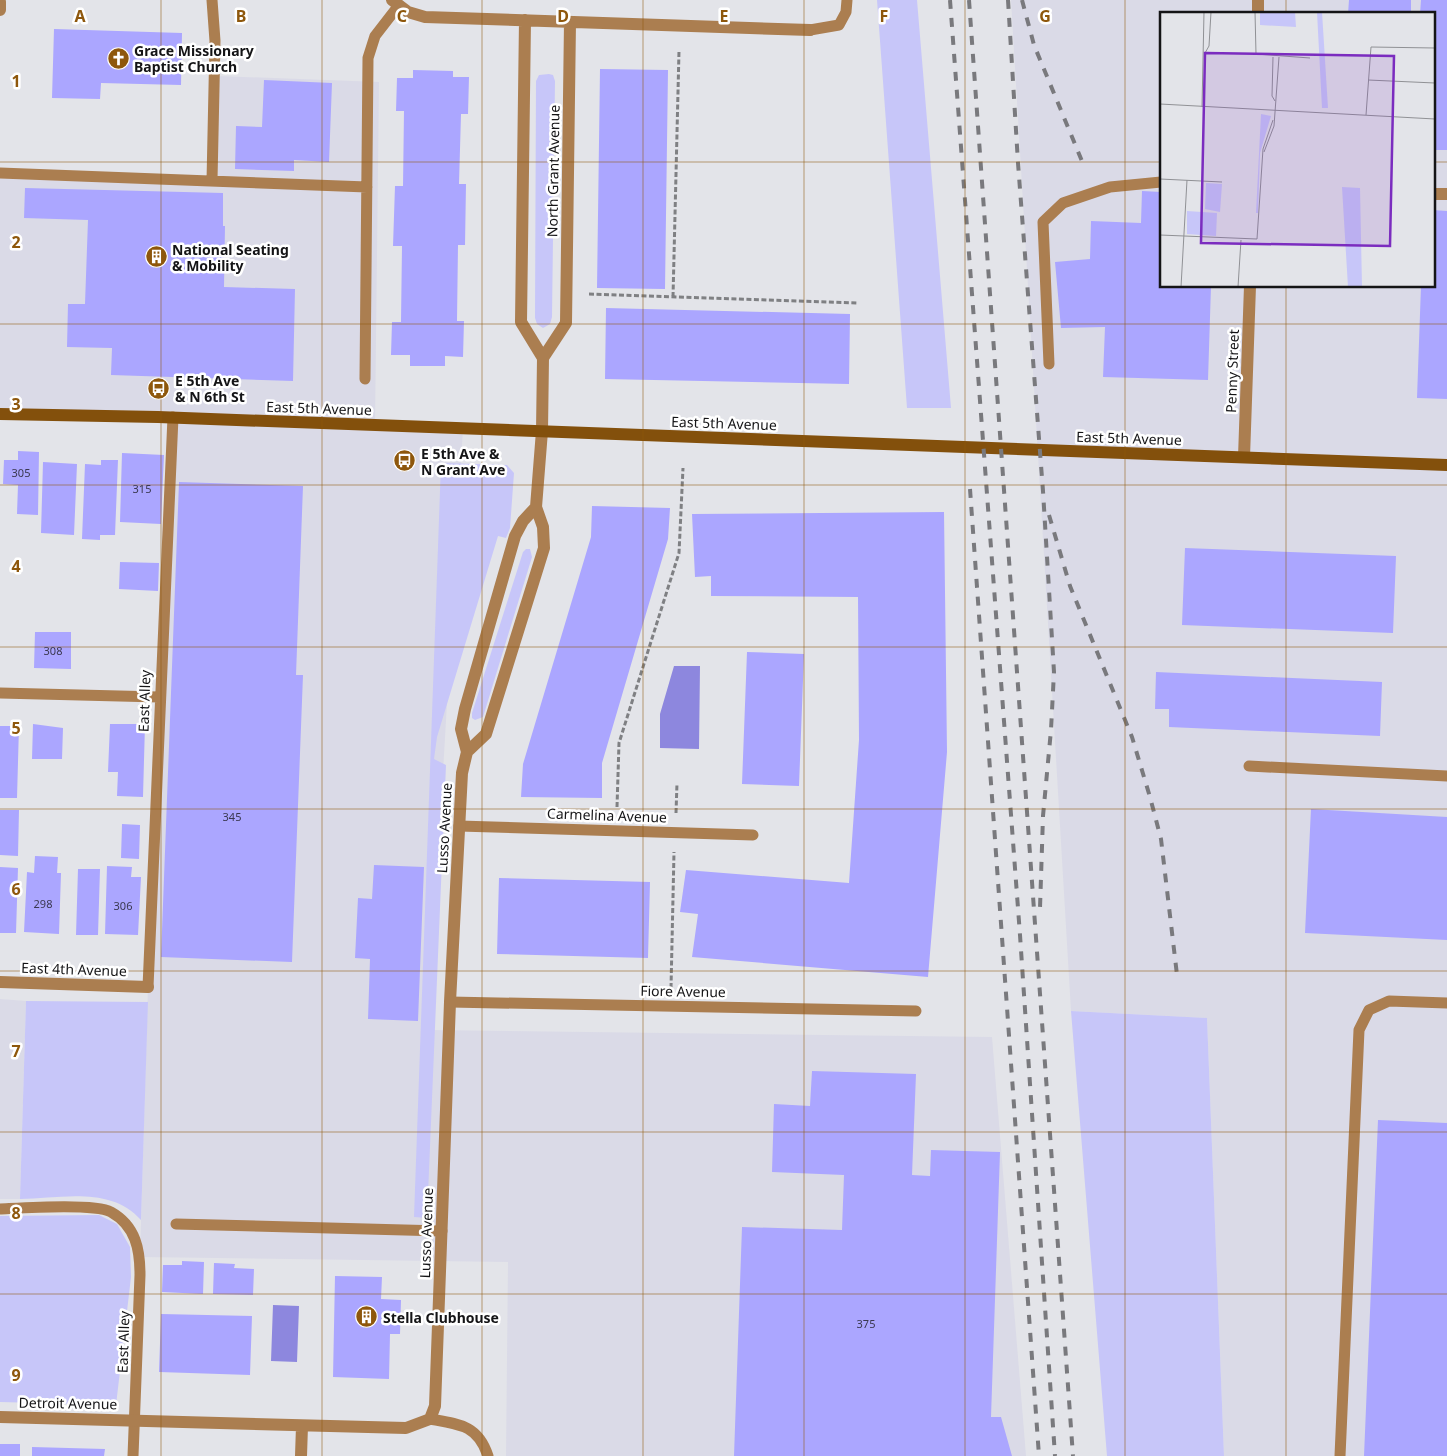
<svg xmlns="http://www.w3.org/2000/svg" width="1447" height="1456" viewBox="0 0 1447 1456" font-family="'Noto Sans',sans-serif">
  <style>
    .built { fill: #dadae7; fill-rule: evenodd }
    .green { fill: #c7c6f9 }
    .water { fill: #8d87de }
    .building { fill: #aba6ff }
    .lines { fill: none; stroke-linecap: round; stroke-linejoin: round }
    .path { stroke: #7f8083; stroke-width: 3; stroke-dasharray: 5 2.5; stroke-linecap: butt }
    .service { stroke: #ab7e50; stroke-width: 11 }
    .minor { stroke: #ab7e50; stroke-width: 12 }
    .secondary { stroke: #83500c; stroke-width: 12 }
    .rail { stroke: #79797d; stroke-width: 4; stroke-dasharray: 9 9; stroke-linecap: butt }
    .grid { fill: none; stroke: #8e570c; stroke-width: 1; stroke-opacity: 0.55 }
    .labels { text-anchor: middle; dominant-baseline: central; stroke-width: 5; stroke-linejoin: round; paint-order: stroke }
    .number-label { font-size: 11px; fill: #3a3850 }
    .poi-label { font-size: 14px; font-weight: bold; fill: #141416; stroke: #fff; text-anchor: start }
    .street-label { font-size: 14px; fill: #141416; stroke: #fff }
    .inset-road { fill: none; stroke: #909195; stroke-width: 1 }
    .view { fill: #7b2cbf; fill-opacity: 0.15; stroke: #7b2cbf; stroke-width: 2.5 }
    .inset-edge { fill: none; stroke: #141416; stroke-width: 2.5 }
    .grid-label { font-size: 16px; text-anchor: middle; font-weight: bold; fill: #8e570c; stroke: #fff; stroke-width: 5; stroke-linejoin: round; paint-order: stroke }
  </style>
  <rect width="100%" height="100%" fill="#e3e4e9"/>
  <path class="built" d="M1011 0H1447V1456H1224L1207 1018 1071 1011ZM1161 14H1433V286H1161Z
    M217 76 379 82 375 425 463 428 428 1030 992 1037 1026 1456H506L508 1262 140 1257 149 953 172 415 0 410V178L218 184Z
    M0 999 26 1001 20 1199H0Z"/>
  <path class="green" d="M877 0H917L951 408H907Z
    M549 74 553 75 555 81 552 317 550 324 543 328 537 324 535 318 536 81 539 75Z
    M441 463 507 465 514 473 510 528 506 538 498 536 437 737 434 759 446 765 427 1218 414 1217Z
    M526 549H530L532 557 483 717 475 720 472 718V713L523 552Z
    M26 1001 148 1002 141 1220C112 1186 61 1198 20 1199Z
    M1071 1011 1207 1018 1224 1456H1107Z
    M99 1215 117 1224 130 1247 131 1277 116 1405 0 1402V1216Z"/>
  <path class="water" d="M674 666H700L699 749 660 748V714Z
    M273 1305 299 1306 297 1362 271 1361Z"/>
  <path class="building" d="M1349 0H1411V14H1348Z
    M1421 0H1447V150H1433V14H1420Z
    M54 29 182 33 181 85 101 83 100 99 52 98Z
    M600 69 668 70 665 289 597 288Z
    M413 70 453 71V77H469L468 114H461L459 184H466L465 245H458L457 321H464L463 357 445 356V366H410V355H391L392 322H401L402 246H393L395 186H403L404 111H396L397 78H413Z
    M264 80 332 83 329 162 294 160V171L235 169 236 126 262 127Z
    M25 188 223 193V226H225L224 287 295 289 293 381 111 375 112 348 67 347 68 304H85L88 220 24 218Z
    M1142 191 1161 192V286H1211L1208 380 1103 377 1105 327 1061 328 1055 262 1090 259 1091 221 1141 223Z
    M1433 210 1447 211V399L1417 398 1421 286H1433Z
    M606 308 850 314 849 384 605 379Z
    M18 451 39 452 38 515 17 514 18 485 3 484 4 460H18Z
    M122 453 164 455 161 524 120 522Z
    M101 460H118L115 535H100V540L82 539 85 464 101 465Z
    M43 462 77 464 74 535 41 533Z
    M179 482 303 486 296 675H303L292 962 161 957Z
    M592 506 670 508 668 539 602 763V798L521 797 523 764 591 537Z
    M944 512 947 752 928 977 692 957 698 914 680 912 686 870 849 883 859 740 858 597 711 596V576L695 577 692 514Z
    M1185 548 1396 556 1393 633 1182 625Z
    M120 562 159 563 158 591 119 589Z
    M35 632H71V669L34 668Z
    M747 652 804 654 799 786 742 784Z
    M1156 672 1382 682 1380 736 1169 727V709H1155Z
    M33 724 63 728 62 759H32Z
    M110 724H145L143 797 117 796 118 772H108Z
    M0 726H19L17 798H0Z
    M1311 809 1447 817V940L1305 933Z
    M0 810H19L18 856 0 855Z
    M122 824 140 825 139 859 121 858Z
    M35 856 58 857 57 873H61L59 934 24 932 27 872 34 873Z
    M374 865 424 867 418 1021 368 1019 370 959 355 958 358 898 372 899Z
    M107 866 132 867 131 877H141L138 935 105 934Z
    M0 867 18 868 16 933H0Z
    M78 869H100L98 935H76Z
    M499 878 650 882 648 958 497 954Z
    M812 1071 916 1074 912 1175 930 1176 931 1150 1000 1152 991 1417H1001L1012 1456H734L742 1227 842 1230 844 1175 772 1172 774 1104 810 1106Z
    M1378 1120 1447 1123V1456H1364Z
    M182 1261 204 1262 203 1294 162 1292 163 1265H182Z
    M214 1263 235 1264 234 1268 254 1269 253 1295 213 1294Z
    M335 1276 382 1277 381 1299 401 1300 400 1334H390L389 1379 333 1377Z
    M161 1314 252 1316 250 1375 159 1372Z
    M0 1444H20V1456H0Z
    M32 1447 105 1449 104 1456H32Z"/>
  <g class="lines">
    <path class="path" d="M589 294 858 303
      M673 297 679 51
      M617 807 619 743 679 553 683 468
      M676 813 677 783
      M671 988 674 852"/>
    <path class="service" d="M810 30 839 25 846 12 847 0
      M0 173 367 187
      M212 181 215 41 212 0
      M1049 364 1043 222 1063 203 1110 187 1161 182
      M365 379 368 58 375 36 399 5
      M0 693 159 697
      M1249 766 1447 776
      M459 826 753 835
      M148 987 173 417
      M450 1002 916 1011
      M0 1209C22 1208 94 1203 111 1212 136 1226 140 1250 140 1275L133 1456
      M176 1224 442 1231
      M430 1419C459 1424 478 1425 488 1456
      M1340 1456 1359 1030 1369 1010 1389 1001 1447 1003"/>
    <path class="minor" d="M392 0 408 12 425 17 810 30
      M0 2V10
      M1258 14V0
      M525 20 521 322 543 358
      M1433 194H1447
      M1244 457 1250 286
      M467 752 461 729 465 709 515 536 523 521 536 507
      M0 982 148 987
      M0 1417 406 1428 430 1419 435 1406 450 1002 462 773 467 752 486 734 544 548 543 527 536 507 542 431 543 358 566 323 570 22
      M301 1456 302 1426"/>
    <path class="secondary" d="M0 414 158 417 1447 465"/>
    <path class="rail" d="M950 0 1020 935 1055 1456
      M969 0 1073 1456
      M1008 0 1018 163 1043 491 1054 672 1051 730 1043 816 1040 908
      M1022 0 1034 45 1084 166
      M970 489 1039 1456
      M1049 515 1070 586 1132 737 1150 797 1161 839 1177 975"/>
  </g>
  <path class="grid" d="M161 0V1456M322 0V1456M482 0V1456M643 0V1456M804 0V1456M965 0V1456M1125 0V1456M1286 0V14M0 162H1161M1433 162H1447M1286 286V1456M0 324H1447M0 485H1447M0 647H1447M0 809H1447M0 971H1447M0 1132H1447M0 1294H1447"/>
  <defs>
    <symbol id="church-disc" viewBox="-11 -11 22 22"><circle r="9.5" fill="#8e570c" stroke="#fff"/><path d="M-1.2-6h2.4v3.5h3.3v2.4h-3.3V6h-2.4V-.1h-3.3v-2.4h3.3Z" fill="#fff"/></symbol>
    <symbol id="building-disc" viewBox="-11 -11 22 22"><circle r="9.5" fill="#8e570c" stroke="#fff"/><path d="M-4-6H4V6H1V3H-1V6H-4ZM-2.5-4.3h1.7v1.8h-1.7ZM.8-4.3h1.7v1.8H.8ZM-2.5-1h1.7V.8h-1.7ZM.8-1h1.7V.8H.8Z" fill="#fff"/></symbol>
    <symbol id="bus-disc" viewBox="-11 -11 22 22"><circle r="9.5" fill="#8e570c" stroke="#fff"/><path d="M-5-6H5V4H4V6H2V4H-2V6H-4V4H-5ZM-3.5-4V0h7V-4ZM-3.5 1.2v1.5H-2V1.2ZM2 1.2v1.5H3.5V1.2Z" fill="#fff"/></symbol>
  </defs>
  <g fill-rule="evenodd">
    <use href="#church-disc" x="106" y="46" width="25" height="25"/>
    <use href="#building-disc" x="144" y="244" width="25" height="25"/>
    <use href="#bus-disc" x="146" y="376" width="25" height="25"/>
    <use href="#bus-disc" x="392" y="448" width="25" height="25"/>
    <use href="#building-disc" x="354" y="1304" width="25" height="25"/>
  </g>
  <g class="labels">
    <g class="number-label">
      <text x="21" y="472">305</text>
      <text x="142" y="488">315</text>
      <text x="53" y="650">308</text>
      <text x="232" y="816">345</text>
      <text x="43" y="903">298</text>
      <text x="123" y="905">306</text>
      <text x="866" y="1323">375</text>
    </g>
    <g class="poi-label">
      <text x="134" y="50">Grace Missionary<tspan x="134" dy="16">Baptist Church</tspan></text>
      <text x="172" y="249">National Seating<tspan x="172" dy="16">&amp; Mobility</tspan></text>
      <text x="175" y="380">E 5th Ave<tspan x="175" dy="16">&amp; N 6th St</tspan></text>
      <text x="421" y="453">E 5th Ave &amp;<tspan x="421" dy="16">N Grant Ave</tspan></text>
      <text x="383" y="1317">Stella Clubhouse</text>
    </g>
    <g class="street-label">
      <text transform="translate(553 171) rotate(-89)">North Grant Avenue</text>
      <text transform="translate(1232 371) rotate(-88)">Penny Street</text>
      <text transform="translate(319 408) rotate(2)">East 5th Avenue</text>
      <text transform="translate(724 423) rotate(2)">East 5th Avenue</text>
      <text transform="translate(1129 438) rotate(2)">East 5th Avenue</text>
      <text transform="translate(144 701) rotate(-88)">East Alley</text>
      <text transform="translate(607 815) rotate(2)">Carmelina Avenue</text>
      <text transform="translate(444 828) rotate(-87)">Lusso Avenue</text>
      <text transform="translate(74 969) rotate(2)">East 4th Avenue</text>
      <text transform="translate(683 991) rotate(1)">Fiore Avenue</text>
      <text transform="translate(426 1233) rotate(-88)">Lusso Avenue</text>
      <text transform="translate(123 1342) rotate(-88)">East Alley</text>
      <text transform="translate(68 1403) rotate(1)">Detroit Avenue</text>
    </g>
  </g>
  <g transform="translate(1160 12)">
    <rect width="275" height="275" fill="#e3e4e9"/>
    <path d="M100 0H135L136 15 100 13ZM157 0H162L168 96H162ZM101 102 111 104 100 141 98 201H96ZM46 171 62 172 60 200 45 197ZM182 175 200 176 202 275H188ZM27 199 57 201 56 224 27 222Z" fill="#c7c6f9"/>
    <path class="inset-road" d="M95 0 96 42 150 46M45 41 49 34 51 0M113 45 112 84 115 89M208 68 275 71M0 92 275 107M42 95 44 0M206 103 211 35 275 36M104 140 114 114 119 45M0 167 62 170M0 223 97 227 103 137 113 108M21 275 27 168M78 275 81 228"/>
    <path class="view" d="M45 41 234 44 230 234 41 231Z"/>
    <rect width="275" height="275" class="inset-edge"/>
  </g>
  <g class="grid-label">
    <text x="80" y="22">A</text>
    <text x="241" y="22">B</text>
    <text x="402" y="22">C</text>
    <text x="563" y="22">D</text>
    <text x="724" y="22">E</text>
    <text x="884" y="22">F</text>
    <text x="1045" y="22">G</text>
    <text x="16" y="87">1</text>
    <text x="16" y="248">2</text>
    <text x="16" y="410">3</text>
    <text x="16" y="572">4</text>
    <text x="16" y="734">5</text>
    <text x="16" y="895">6</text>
    <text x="16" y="1057">7</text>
    <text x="16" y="1219">8</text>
    <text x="16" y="1381">9</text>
  </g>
</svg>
